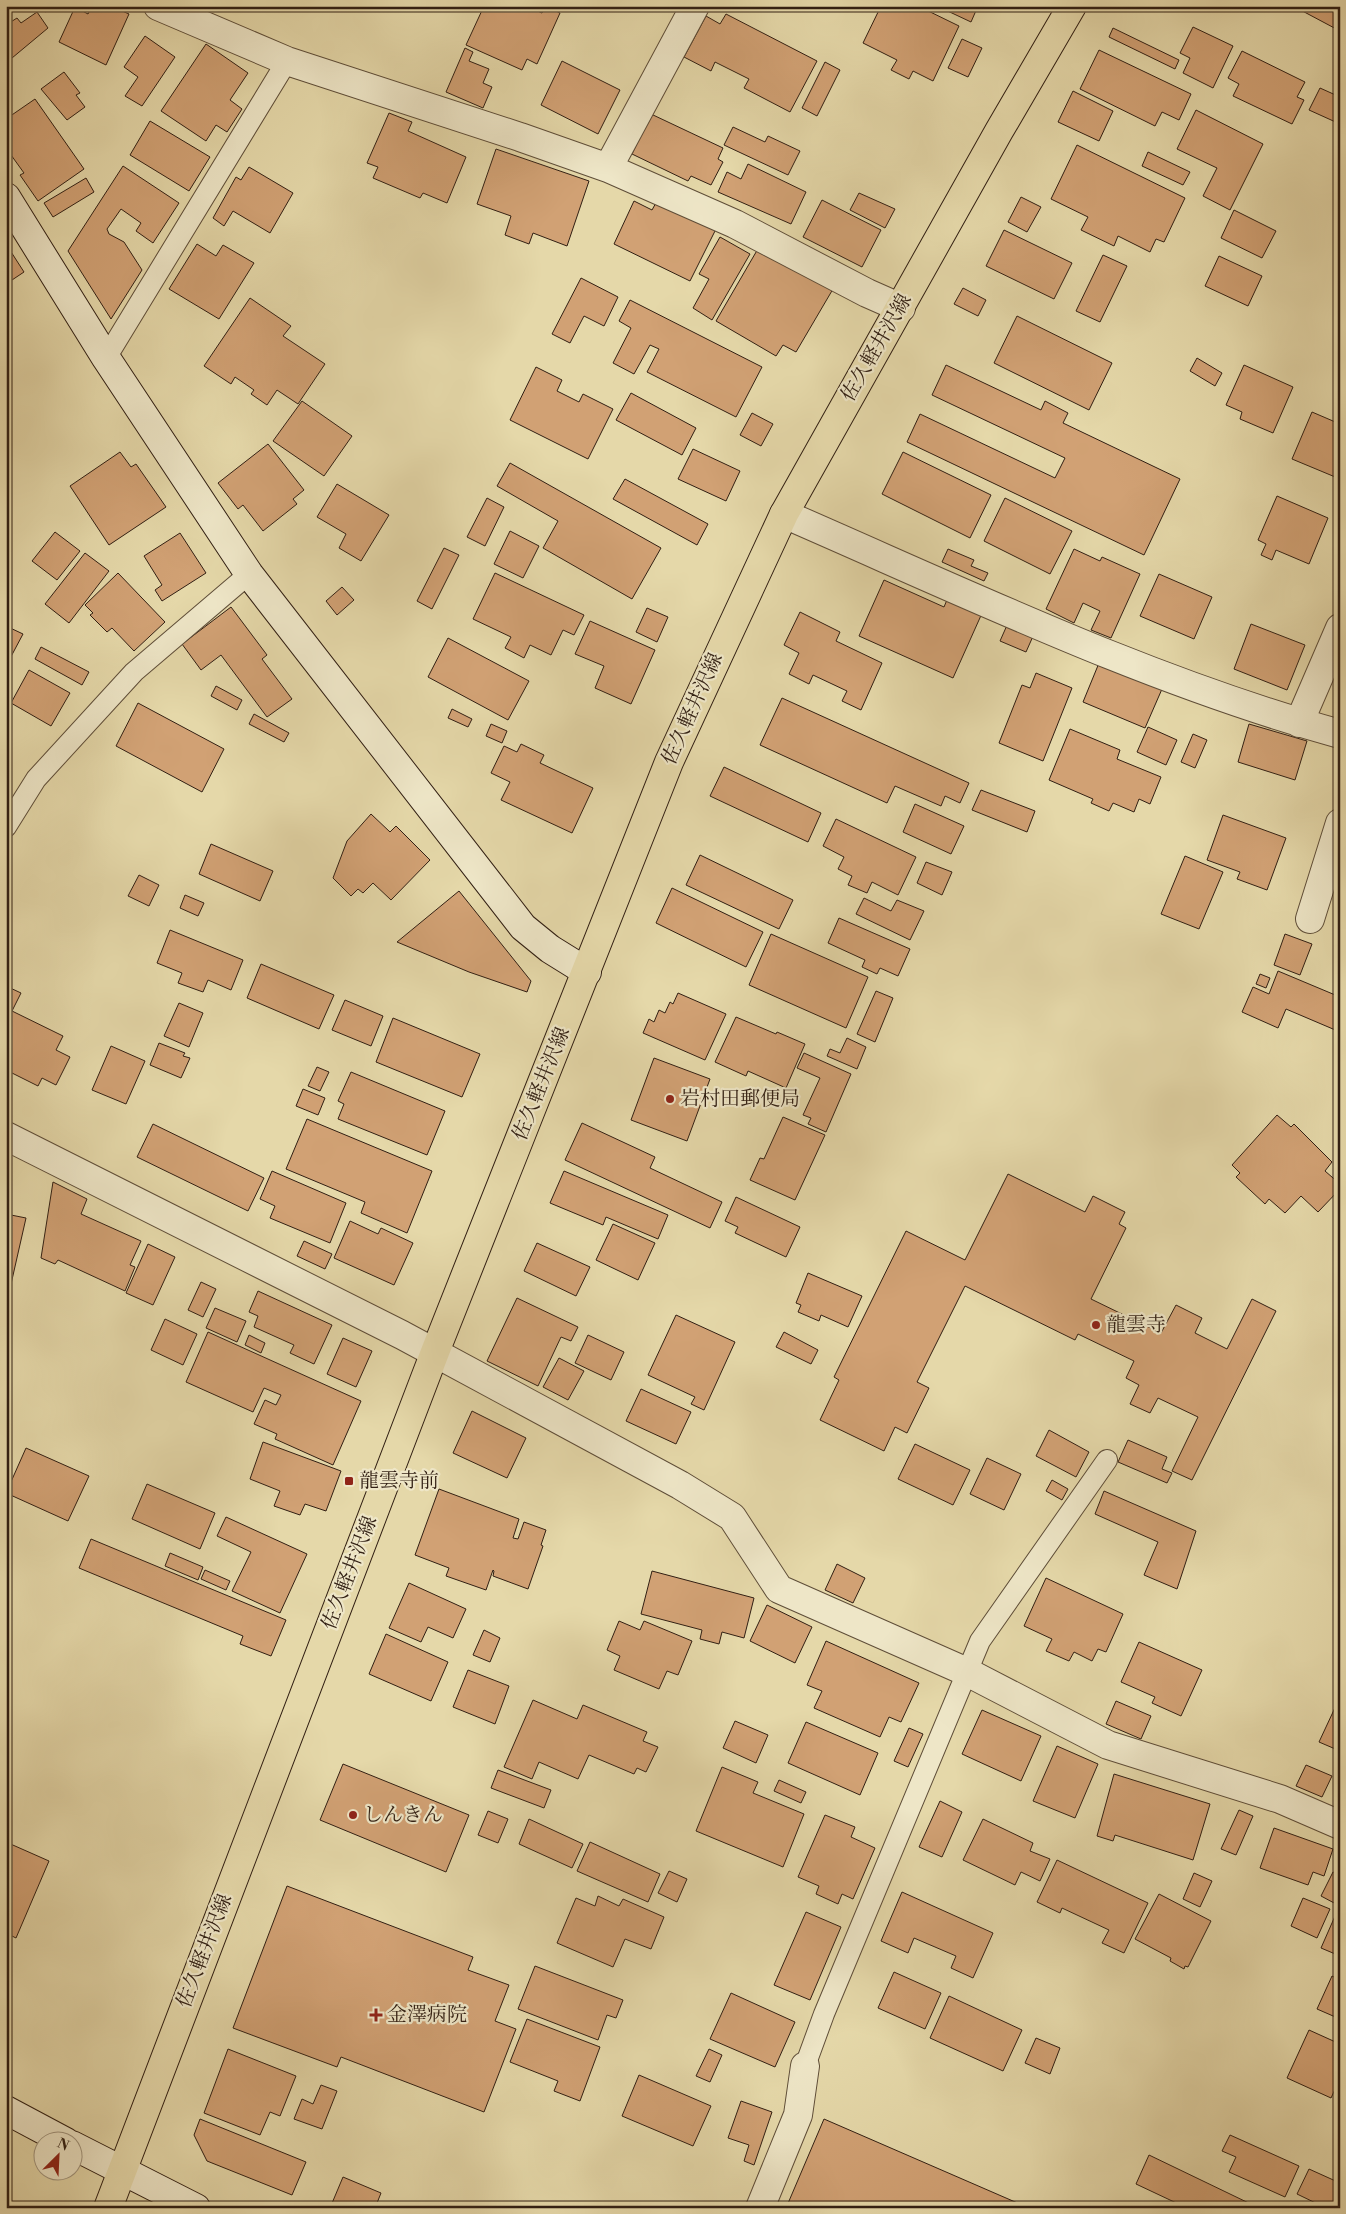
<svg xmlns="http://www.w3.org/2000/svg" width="1346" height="2214" viewBox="0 0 1346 2214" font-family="'Libre Bodoni','Noto Serif JP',serif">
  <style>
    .building { fill: #d1a174; stroke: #311f13 }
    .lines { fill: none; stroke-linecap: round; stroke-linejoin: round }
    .lane-casing { stroke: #5e4d38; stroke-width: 22 }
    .street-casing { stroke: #5e4d38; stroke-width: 30 }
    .secondary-casing { stroke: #311f13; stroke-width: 30 }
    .primary-casing { stroke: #311f13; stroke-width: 30 }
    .lane { stroke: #eee6c7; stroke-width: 20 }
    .street { stroke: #eee6c7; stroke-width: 28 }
    .secondary { stroke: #eee6c7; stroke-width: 28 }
    .primary { stroke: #e5d8a9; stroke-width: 28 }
    .poi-dot { fill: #8f2418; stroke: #eee6c7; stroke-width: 2 }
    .labels { text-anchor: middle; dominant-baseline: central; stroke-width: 4.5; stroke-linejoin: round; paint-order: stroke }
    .street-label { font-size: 20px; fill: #311f13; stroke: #eee6c7 }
    .poi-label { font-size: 20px; fill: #311f13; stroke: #eee6c7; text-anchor: start }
  </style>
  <rect width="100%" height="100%" fill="#e5d8a9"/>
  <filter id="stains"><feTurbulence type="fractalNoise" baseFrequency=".004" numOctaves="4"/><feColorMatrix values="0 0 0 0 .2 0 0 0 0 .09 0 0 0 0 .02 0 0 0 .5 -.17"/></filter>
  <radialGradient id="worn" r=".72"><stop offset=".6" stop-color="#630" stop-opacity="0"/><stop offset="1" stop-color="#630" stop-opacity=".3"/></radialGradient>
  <path class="building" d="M42 6H55L45 12Z
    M92 6H111L129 14 106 65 59 42 75 7 88 14Z
    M484 6H527L542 13 546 6 560 13 537 64 527 59 522 70 466 45Z
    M881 6H918L959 26 933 81 913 71 909 79 891 70 897 60 863 43Z
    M937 6H978L971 22Z
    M1293 6H1340V31Z
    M37 12 48 28 6 63V25L17 18 21 23Z
    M726 14 817 61 790 112 744 88 749 79 715 62 711 71 684 57 706 16 720 24Z
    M1193 27 1233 46 1213 88 1183 73 1190 58 1180 53Z
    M1113 28 1179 60 1175 69 1109 37Z
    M145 36 175 57 142 106 125 96 138 77 124 67Z
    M962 39 982 48 968 77 948 68Z
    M206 44 248 73 230 100 242 109 227 132 216 125 206 141 161 111Z
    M465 48 473 52 469 61 489 69 483 83 492 87 483 108 446 92Z
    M1099 50 1191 94 1179 120 1162 112 1155 126 1080 89Z
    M1242 51 1305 82 1297 97 1304 100 1292 124 1233 96 1239 84 1228 78Z
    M562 61 620 90 598 134 541 105Z
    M825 62 840 70 817 116 802 108Z
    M64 72 80 93 76 95 85 107 67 120 41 89Z
    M1320 88 1340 97V124L1309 110Z
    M1073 91 1113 111 1099 141 1058 122Z
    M35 99 84 169 38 201 20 175 24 173 6 148V119Z
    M1196 110 1263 144 1230 210 1203 196 1217 168 1177 149Z
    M389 113 412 122 408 131 466 157 447 203 423 193 420 198 373 178 378 167 367 163Z
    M651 114 723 148 718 159 723 162 711 185 691 176 688 181 632 154Z
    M150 121 210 157 189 191 130 155Z
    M733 127 765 142 768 136 800 151 788 175 724 145Z
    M1077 145 1185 198 1164 242 1156 239 1150 252 1118 236 1114 246 1081 230 1088 217 1051 199Z
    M496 149 589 181 567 246 533 233 529 244 505 235 511 216 477 204Z
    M1148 152 1190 172 1183 185 1142 166Z
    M748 164 806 192 791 224 718 192 727 172 741 179Z
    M123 166 179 203 153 243 136 231 141 223 121 209 107 229 109 234 124 242 142 270 111 319 68 251Z
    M249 167 293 193 270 233 233 211 224 226 213 218 236 177 241 180Z
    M86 178 94 192 53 217 44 203Z
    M859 193 895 209 885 228 850 210Z
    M1021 197 1041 207 1027 232 1008 222Z
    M822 200 881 230 862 267 803 237Z
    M634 201 652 210 657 201 716 229 690 281 614 244Z
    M1234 210 1276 231 1262 258 1221 238Z
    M1004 230 1072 263 1054 299 986 266Z
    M720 237 750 254 712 320 693 308 709 279 699 274Z
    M6 244 24 272 6 284Z
    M197 244 216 256 223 245 254 263 219 319 169 289Z
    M759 247 833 289 796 352 783 345 776 356 716 321Z
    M1103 255 1127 266 1100 322 1076 311Z
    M1219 256 1262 276 1248 306 1205 286Z
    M581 278 618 297 604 326 584 316 570 343 552 334Z
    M963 288 986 300 978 316 954 304Z
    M250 298 291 326 283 336 325 364 298 404 277 390 267 405 251 394 254 390 235 377 231 384 204 366Z
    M630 300 762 367 736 417 647 372 659 349 650 345 634 374 613 363 631 328 619 321Z
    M1017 316 1112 363 1089 410 994 363Z
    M1197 358 1222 373 1215 386 1190 371Z
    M946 365 1041 410 1045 401 1068 413 1063 423 1180 479 1144 555 907 442 920 414 1055 478 1065 458 932 395Z
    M1244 365 1293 387 1273 433 1240 419 1242 412 1226 405Z
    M536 367 562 380 557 391 579 402 583 394 613 409 588 459 510 420Z
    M631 393 696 428 682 455 616 420Z
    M302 401 352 436 324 476 273 441Z
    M1312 412 1340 424V479L1292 459Z
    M752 413 773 424 761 446 740 435Z
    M268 444 304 490 293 499 297 504 263 531 243 505 238 509 218 483Z
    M693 449 740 471 726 501 678 479Z
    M120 452 131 467 136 464 166 507 109 545 70 486Z
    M903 452 991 495 970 538 882 494Z
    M510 463 661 548 632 599 543 548 558 521 497 486Z
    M625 479 708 524 697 545 613 499Z
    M337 484 389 515 361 561 339 548 346 534 317 517Z
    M1277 496 1328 518 1309 564 1276 550 1272 560 1261 555 1266 544 1258 540Z
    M487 498 504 507 485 546 467 537Z
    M1005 498 1072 531 1050 574 984 541Z
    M510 531 539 546 523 578 494 564Z
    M55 532 80 551 57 580 32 561Z
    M180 533 206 573 162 601 155 590 162 585 144 556Z
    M444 548 459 555 432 609 417 601Z
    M948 549 974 560 971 566 988 573 984 581 942 562Z
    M1074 549 1100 561 1102 557 1140 574 1111 638 1091 630 1100 611 1083 603 1074 623 1046 609Z
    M85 553 109 571 69 623 45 604Z
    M118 573 165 622 134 651 112 628 107 632 90 615 93 613 85 605Z
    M495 573 584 615 574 635 563 630 551 655 530 645 524 658 505 648 511 637 473 619Z
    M1159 574 1212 597 1194 639 1140 616Z
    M884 580 944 607 949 595 983 611 953 678 859 636Z
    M342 587 354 600 337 615 326 601Z
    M231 607 267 655 262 659 292 699 267 717 221 655 201 670 182 644Z
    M647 608 668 617 657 642 636 632Z
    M800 612 840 632 836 641 882 663 861 710 842 701 847 691 813 675 809 684 789 674 799 653 784 645Z
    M590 621 655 650 631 704 595 688 604 666 575 654Z
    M1008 623 1034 634 1026 652 1000 641Z
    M1251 624 1305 645 1287 690 1234 669Z
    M6 626 23 634 6 666Z
    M448 638 529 681 508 720 428 677Z
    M41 647 89 672 82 685 35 659Z
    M1099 663 1162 689 1145 728 1083 702Z
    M29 670 70 693 51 726 11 703Z
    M1036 673 1072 688 1043 761 999 743 1022 685 1030 688Z
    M216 686 242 700 237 710 211 696Z
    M782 698 969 783 960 803 945 796 941 806 895 786 887 803 760 745Z
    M138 703 224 749 202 792 116 746Z
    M452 709 472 719 468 727 448 718Z
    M254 714 289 733 284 742 249 724Z
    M491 724 507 731 502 743 486 736Z
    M1249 724 1307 741 1295 780 1238 762Z
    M1148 727 1177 740 1166 765 1137 752Z
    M1070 729 1120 750 1117 759 1161 777 1150 804 1139 799 1134 812 1113 803 1109 811 1091 803 1093 799 1049 780Z
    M1193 734 1207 740 1195 768 1181 762Z
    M521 744 544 755 540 763 593 788 572 833 501 800 510 782 491 773 504 746 517 752Z
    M724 767 821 813 808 842 710 796Z
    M981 790 1035 811 1027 832 972 810Z
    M915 804 964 826 951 854 903 832Z
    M371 814 390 832 396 826 430 860 391 900 373 883 363 893 358 889 351 896 333 878 347 841Z
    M1223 815 1286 838 1267 890 1237 879 1240 872 1207 860Z
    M836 819 916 857 898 895 872 882 867 893 848 885 852 876 838 869 844 857 823 846Z
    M211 844 273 871 260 901 199 874Z
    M700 855 793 900 779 929 686 885Z
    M1185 856 1223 872 1199 929 1161 914Z
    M926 862 952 872 942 895 917 883Z
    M139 875 159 885 149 906 128 896Z
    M672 888 763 932 746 967 656 923Z
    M459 891 531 981 527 992 469 972 397 942Z
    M185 895 204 903 198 916 180 908Z
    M864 898 891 911 897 900 924 911 910 940 856 914Z
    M839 918 910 949 898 976 880 968 877 974 862 967 865 960 828 943Z
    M170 930 243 960 231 990 208 980 203 992 178 983 182 973 157 963Z
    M771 934 868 977 846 1028 749 985Z
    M1285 934 1312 944 1300 975 1274 965Z
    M261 964 334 995 319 1029 247 998Z
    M1278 971 1340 997V1032L1286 1009 1278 1028 1242 1012 1253 987 1269 994Z
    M1260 974 1270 978 1266 988 1256 984Z
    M6 986 21 993 12 1011 63 1036 56 1050 70 1057 56 1085 42 1078 38 1086 6 1070Z
    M876 991 893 998 875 1042 857 1034Z
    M678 993 726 1014 705 1060 643 1033 649 1019 654 1022 659 1010 665 1013 670 1002 673 1004Z
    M345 1000 383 1016 371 1046 332 1030Z
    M179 1003 203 1013 189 1047 164 1036Z
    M736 1017 776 1034 777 1032 805 1044 786 1088 748 1071 746 1076 715 1062Z
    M393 1018 480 1054 462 1097 376 1062Z
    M847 1038 866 1047 857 1069 827 1056 830 1049 840 1053Z
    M159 1043 185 1053 183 1056 190 1058 181 1078 150 1065Z
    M111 1046 145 1061 126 1104 92 1090Z
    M804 1053 851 1074 826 1132 808 1124 811 1118 803 1115 820 1078 797 1068Z
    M654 1058 710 1079 687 1141 631 1120Z
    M317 1067 329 1072 320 1091 308 1086Z
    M351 1072 445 1111 427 1155 338 1119 344 1104 338 1101Z
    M303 1089 325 1098 318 1115 296 1106Z
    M1277 1115 1291 1127 1294 1124 1332 1162 1325 1171 1340 1184V1189L1318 1212 1301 1196 1285 1213 1269 1199 1265 1204 1236 1177 1240 1173 1232 1165Z
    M783 1117 825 1135 795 1200 750 1180 760 1158 764 1159Z
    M307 1119 432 1171 407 1233 361 1213 365 1202 286 1169Z
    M582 1123 655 1157 650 1168 722 1202 710 1228 565 1160Z
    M153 1124 264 1178 248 1211 137 1157Z
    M272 1171 346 1203 330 1243 270 1218 275 1206 260 1199Z
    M564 1171 668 1215 658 1239 606 1217 603 1225 550 1203Z
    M1008 1174 1085 1212 1093 1196 1125 1212 1119 1224 1126 1228 1091 1299 1161 1333 1176 1305 1202 1318 1195 1333 1227 1349 1252 1299 1276 1311 1192 1480 1172 1471 1198 1417 1158 1398 1150 1413 1130 1404 1139 1385 1126 1378 1134 1361 1078 1334 1075 1340 965 1286 917 1382 929 1388 907 1433 895 1427 884 1451 820 1420 839 1380 834 1377 906 1231 965 1260Z
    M53 1182 87 1199 81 1214 141 1241 130 1265 135 1267 125 1291 58 1260 55 1264 41 1258Z
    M736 1197 800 1227 786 1257 735 1233 738 1227 725 1221Z
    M6 1214 26 1218 9 1293H6Z
    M350 1221 378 1234 381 1228 413 1243 394 1285 334 1258Z
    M613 1224 655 1243 638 1280 596 1260Z
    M304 1241 332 1254 325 1269 297 1256Z
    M537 1243 590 1267 576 1296 524 1271Z
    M148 1244 175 1257 153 1305 126 1293Z
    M808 1273 862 1296 848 1327 821 1315 819 1321 798 1312 801 1305 796 1303Z
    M201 1282 216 1289 203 1317 188 1310Z
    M258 1291 332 1325 314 1364 290 1353 294 1345 254 1327 258 1316 249 1312Z
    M517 1298 578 1327 571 1341 561 1337 538 1386 487 1361Z
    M215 1308 246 1321 237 1342 206 1328Z
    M676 1315 735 1342 704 1410 691 1404 695 1397 648 1375Z
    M165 1319 197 1334 183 1365 151 1350Z
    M208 1332 361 1401 333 1465 275 1439 277 1434 254 1424 265 1400 276 1405 281 1395 264 1388 253 1412 186 1382Z
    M784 1332 818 1350 811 1364 776 1347Z
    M249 1335 265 1343 261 1353 245 1345Z
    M588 1335 624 1352 611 1380 575 1363Z
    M343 1338 372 1351 356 1387 327 1374Z
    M559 1358 584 1371 568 1400 543 1387Z
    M641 1389 691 1412 676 1444 626 1421Z
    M472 1411 526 1438 507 1478 453 1453Z
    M1049 1430 1089 1452 1076 1477 1036 1456Z
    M1128 1440 1167 1457 1162 1469 1172 1473 1167 1483 1118 1462Z
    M263 1442 341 1471 326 1511 305 1504 300 1515 274 1506 280 1491 250 1479Z
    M915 1444 970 1470 953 1505 898 1479Z
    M26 1448 89 1476 68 1521 6 1493Z
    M987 1458 1021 1474 1004 1510 970 1494Z
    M1052 1480 1068 1489 1062 1500 1046 1491Z
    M147 1484 215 1513 200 1549 132 1519Z
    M439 1489 519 1519 513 1538 518 1539 524 1522 546 1530 541 1545 543 1546 528 1589 493 1576 494 1571 493 1570 486 1590 446 1576 449 1568 415 1555Z
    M1104 1491 1196 1531 1177 1589 1144 1575 1158 1542 1095 1514Z
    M226 1517 307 1554 280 1613 232 1591 251 1552 217 1536Z
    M91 1539 286 1620 271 1656 240 1644 243 1636 79 1568Z
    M170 1553 203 1567 198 1580 165 1566Z
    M837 1564 865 1578 853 1603 825 1590Z
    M205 1570 230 1581 226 1590 201 1579Z
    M652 1571 754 1598 744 1638 722 1632 719 1644 700 1639 702 1630 641 1614Z
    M1046 1578 1123 1614 1106 1652 1098 1649 1092 1661 1074 1652 1069 1661 1046 1651 1052 1639 1024 1626Z
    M409 1583 466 1609 453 1638 428 1627 421 1642 389 1628Z
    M767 1605 812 1627 795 1663 750 1641Z
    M619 1621 640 1630 644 1621 692 1641 678 1675 667 1671 659 1689 614 1670 620 1656 607 1650Z
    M484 1630 500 1638 490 1662 473 1655Z
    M386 1634 448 1662 431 1701 369 1674Z
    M826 1641 919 1683 901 1722 889 1717 880 1737 814 1708 822 1691 807 1685Z
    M1139 1642 1202 1670 1181 1716 1152 1703 1155 1697 1121 1682Z
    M468 1670 509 1686 495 1724 453 1707Z
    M1340 1697V1751L1319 1742Z
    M533 1700 577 1719 583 1705 647 1732 643 1741 658 1747 646 1772 637 1768 634 1774 589 1755 578 1779 539 1762 532 1779 504 1767Z
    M1116 1701 1151 1716 1141 1739 1106 1724Z
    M982 1710 1041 1736 1021 1781 962 1754Z
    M735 1721 768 1735 756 1763 723 1748Z
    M806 1722 878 1753 860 1795 788 1763Z
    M909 1728 923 1734 908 1767 894 1761Z
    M1057 1746 1098 1764 1075 1818 1033 1801Z
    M343 1764 469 1815 446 1872 320 1820Z
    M1306 1765 1332 1776 1322 1797 1296 1786Z
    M722 1767 758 1782 753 1793 804 1814 783 1867 696 1831Z
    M498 1770 551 1790 544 1808 491 1788Z
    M1114 1774 1210 1804 1193 1860 1115 1835 1113 1841 1097 1836Z
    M779 1780 806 1792 801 1803 774 1791Z
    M940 1801 962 1812 942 1857 919 1847Z
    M1239 1810 1253 1816 1236 1855 1221 1849Z
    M488 1811 508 1819 498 1843 478 1835Z
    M825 1815 855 1827 851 1837 875 1848 853 1899 842 1894 838 1904 816 1894 819 1886 798 1877Z
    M529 1819 583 1844 572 1868 519 1844Z
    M983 1819 1033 1843 1030 1851 1050 1859 1040 1881 1021 1872 1015 1885 963 1860Z
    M1274 1828 1333 1849 1324 1876 1313 1872 1308 1885 1260 1868Z
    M6 1842 49 1861 16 1938 6 1933Z
    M590 1842 660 1874 648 1902 577 1871Z
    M1057 1860 1148 1903 1124 1953 1102 1943 1109 1930 1062 1908 1060 1913 1037 1902Z
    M669 1871 687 1879 677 1902 658 1893Z
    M1333 1872 1340 1875V1900L1336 1904 1321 1896Z
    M1194 1873 1212 1881 1200 1907 1183 1899Z
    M287 1886 473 1957 468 1970 509 1985 495 2021 516 2029 484 2112 341 2057 337 2067 233 2028Z
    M902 1892 993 1933 973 1978 951 1968 956 1956 914 1938 908 1953 881 1941Z
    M1159 1894 1211 1921 1188 1967 1185 1966 1184 1969 1170 1961 1171 1958 1135 1939Z
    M598 1896 619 1906 623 1899 664 1917 651 1949 625 1939 613 1967 557 1943 576 1898 595 1906Z
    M1303 1898 1330 1909 1317 1938 1291 1926Z
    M1339 1907H1340V1956L1321 1948Z
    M806 1912 841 1927 810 2000 774 1985Z
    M535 1966 623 2000 616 2018 607 2015 598 2040 518 2009Z
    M1340 1971V2019L1317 2009 1332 1976 1336 1978Z
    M894 1972 941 1993 925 2029 878 2008Z
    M731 1993 795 2022 775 2067 710 2039Z
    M949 1996 1022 2030 1003 2071 930 2038Z
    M527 2019 600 2047 580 2101 554 2091 558 2081 510 2062Z
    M1309 2030 1340 2044V2079L1331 2098 1287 2078Z
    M1036 2038 1060 2048 1050 2074 1025 2063Z
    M228 2049 296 2076 280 2116 270 2112 260 2135 204 2113Z
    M709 2049 722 2055 710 2082 696 2076Z
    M639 2075 711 2106 693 2146 622 2116Z
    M321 2085 337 2091 322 2129 294 2119 302 2099 313 2104Z
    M741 2101 772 2112 754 2165 744 2161 749 2145 728 2138Z
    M200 2119 306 2162 292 2195 207 2161 194 2135Z
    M824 2119 1029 2208H786Z
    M1230 2135 1299 2166 1285 2197 1229 2172 1236 2157 1222 2151Z
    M1149 2155 1257 2207 1256 2208H1187L1136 2184Z
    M1309 2169 1340 2183V2208H1326L1297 2194Z
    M343 2177 381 2193 375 2208H330Z"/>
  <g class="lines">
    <defs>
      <path id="lane" d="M106 358 287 61
        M6 827 36 779 134 672 249 574
        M805 2066 824 2014 980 1641 1107 1460"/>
      <path id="street" d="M158 6 287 61 520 137 608 168 735 224 867 293 901 308
        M608 168 695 6
        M784 514C966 593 1148 681 1340 734
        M1299 723 1340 628
        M1310 919 1340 823
        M6 1136 402 1335 680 1485 732 1517 779 1589 967 1672 1108 1745 1280 1799 1340 1825
        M760 2208 798 2115 805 2066"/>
      <path id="secondary" d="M6 197 106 358 249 574 523 927 550 949 587 972
        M6 2110 66 2142
        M72 2145 196 2208"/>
      <path id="primary" d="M108 2208 435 1352 669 762 784 514 999 131 1072 6"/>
    </defs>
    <use href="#lane" class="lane-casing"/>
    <use href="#street" class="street-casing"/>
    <use href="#secondary" class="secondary-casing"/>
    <use href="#primary" class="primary-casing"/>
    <use href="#lane" class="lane"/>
    <use href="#street" class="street"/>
    <use href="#secondary" class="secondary"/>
    <use href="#primary" class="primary"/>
  </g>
  <g class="poi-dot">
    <circle cx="670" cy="1099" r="5"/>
    <circle cx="1096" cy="1325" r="5"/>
    <rect x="344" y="1476" width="10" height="10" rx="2.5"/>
    <circle cx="353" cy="1815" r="5"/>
    <path d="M373.5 2007.5h5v5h5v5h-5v5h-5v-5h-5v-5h5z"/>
  </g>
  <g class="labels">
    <g class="street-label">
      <text transform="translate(877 348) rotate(-60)">佐久軽井沢線</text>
      <text transform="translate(693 709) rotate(-66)">佐久軽井沢線</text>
      <text transform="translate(542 1084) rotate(-68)">佐久軽井沢線</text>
      <text transform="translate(350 1573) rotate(-69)">佐久軽井沢線</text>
      <text transform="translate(205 1951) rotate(-69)">佐久軽井沢線</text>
    </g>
    <g class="poi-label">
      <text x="680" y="1099">岩村田郵便局</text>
      <text x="1106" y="1325">龍雲寺</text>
      <text x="359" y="1481">龍雲寺前</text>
      <text x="363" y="1815">しんきん</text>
      <text x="387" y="2015">金澤病院</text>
    </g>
  </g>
  <rect width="1346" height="2214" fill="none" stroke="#e5d8a9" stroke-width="25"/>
  <rect x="8" y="8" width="1331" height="2199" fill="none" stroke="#311f13" stroke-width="2.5"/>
  <rect x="12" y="12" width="1321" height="2189" fill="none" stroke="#311f13"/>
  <g transform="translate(58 2156) rotate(24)"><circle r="24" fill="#eee6c7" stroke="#a2967f"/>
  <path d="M0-4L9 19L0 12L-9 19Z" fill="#8f2418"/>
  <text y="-8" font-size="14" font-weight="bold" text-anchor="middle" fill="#311f13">N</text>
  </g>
  <rect width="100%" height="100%" filter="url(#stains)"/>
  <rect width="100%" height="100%" fill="url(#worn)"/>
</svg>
